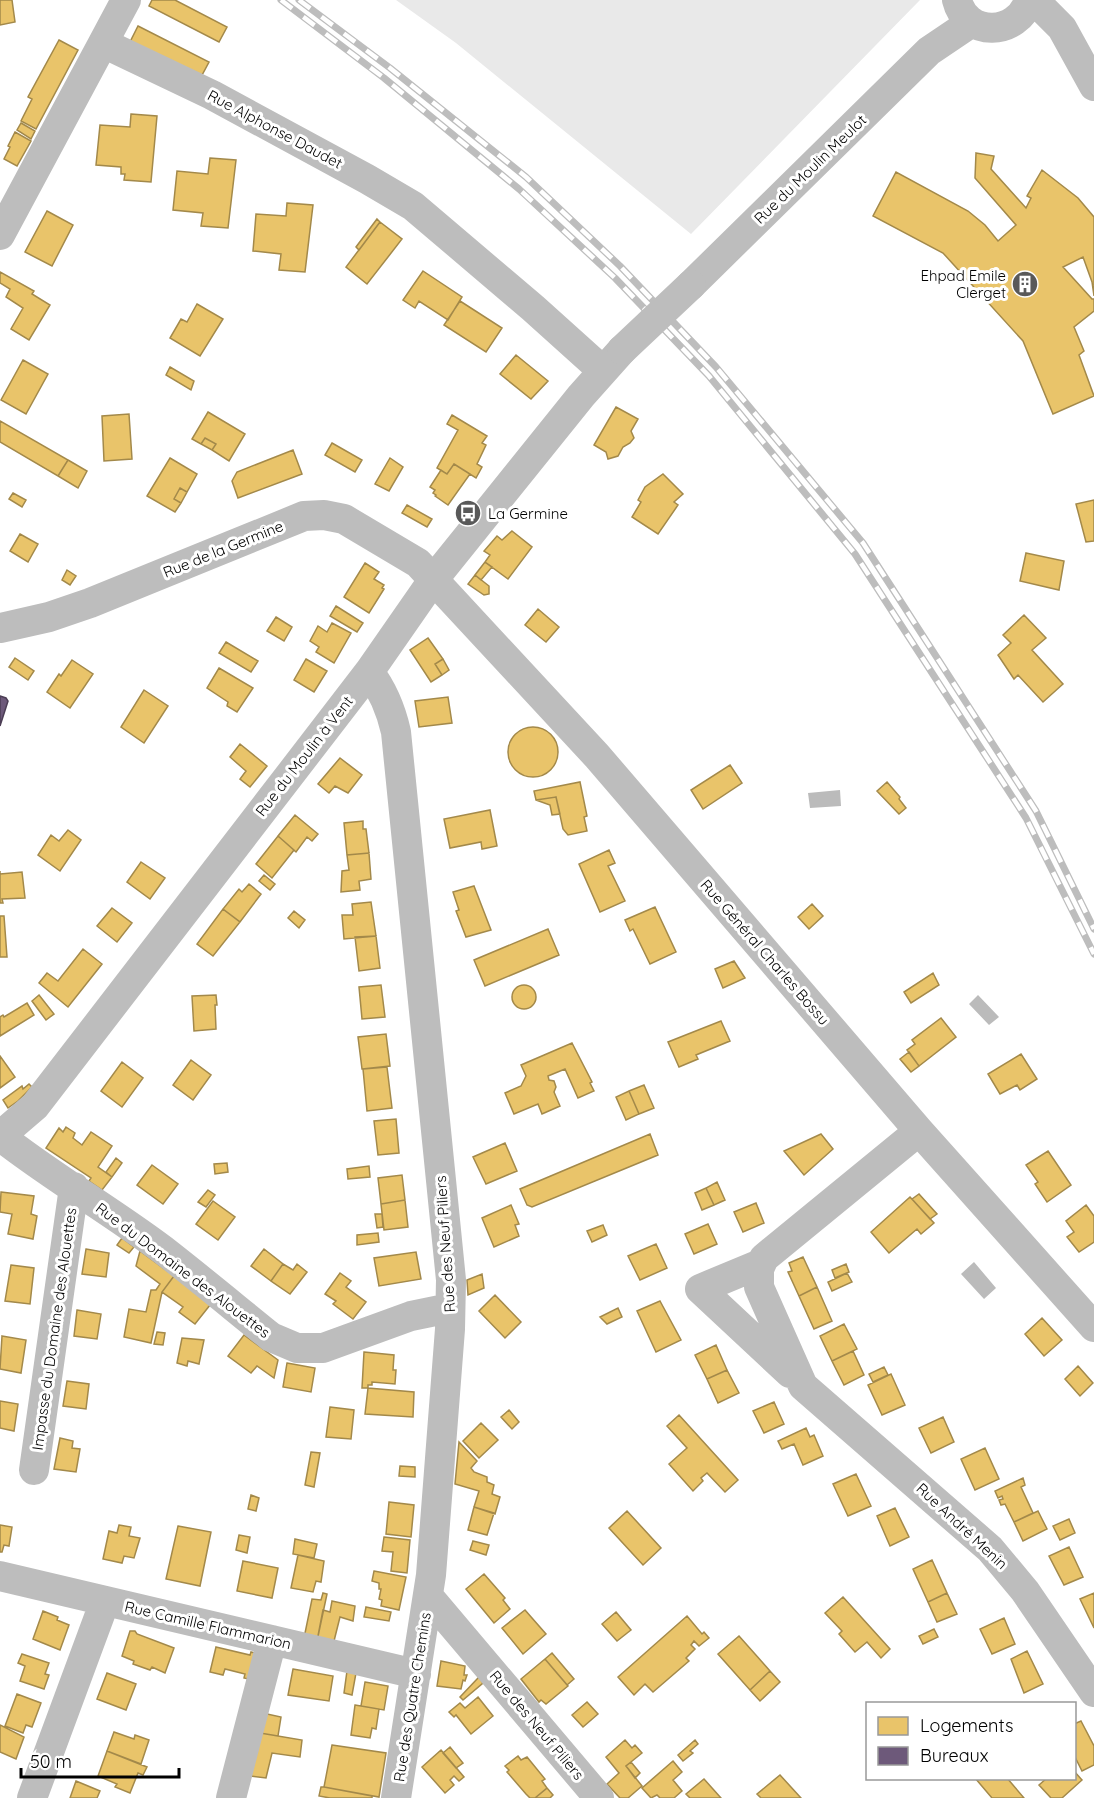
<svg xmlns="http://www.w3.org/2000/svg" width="1094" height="1798" viewBox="0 0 1094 1798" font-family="Quicksand,sans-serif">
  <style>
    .green { fill: #e9e9e9 }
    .water { fill: #bbb }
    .homes { fill: #e9c46a; stroke: #a3894a; stroke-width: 1.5 }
    .offices { fill: #6d597a; stroke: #4c3e55; stroke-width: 1.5 }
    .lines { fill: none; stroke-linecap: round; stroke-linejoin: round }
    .minor { stroke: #bdbdbd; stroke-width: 30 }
    .rail-casing { stroke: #bdbdbd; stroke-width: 7 }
    .rail { stroke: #fff; stroke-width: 4.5; stroke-dasharray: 14; stroke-linecap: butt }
    .minor-bridge { stroke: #bdbdbd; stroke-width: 30 }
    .labels { text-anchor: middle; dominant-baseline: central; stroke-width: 6; stroke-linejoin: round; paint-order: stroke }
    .street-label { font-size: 15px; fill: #000; stroke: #fff }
    .poi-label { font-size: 15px; fill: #000; stroke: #fff; text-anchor: end }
  </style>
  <rect width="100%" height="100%" fill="#fff"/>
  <path class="green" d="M396 0H920L691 234 456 43Z"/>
  <path class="water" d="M840 790 841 806 810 808 808 793Z
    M978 995 999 1017 989 1025 969 1004Z
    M974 1262 996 1288 984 1299 961 1274Z"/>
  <path class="homes" d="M0 0H12L15 22 0 25Z
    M152 0H175L227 27 219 42 149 6Z
    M138 26 209 62 201 77 130 42Z
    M59 40 78 50 36 129 21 121 32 99 28 97Z
    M131 114 157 116 151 182 124 180 125 174H121V167L96 165 100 125 130 127Z
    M21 123 35 131 31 139 17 130Z
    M15 132 31 141 17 166 4 159 10 147 8 146Z
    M976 153 994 156 991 169 1026 208 1031 198 1027 196 1042 170 1078 198 1094 217V296L1092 282 1083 257 1063 267 1092 299H1094V311L1074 327 1084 351 1079 355 1094 396 1053 414 1023 341 943 253 873 216 896 172 968 211 985 225 998 241 1016 225 975 178Z
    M210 158 236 160 228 228 201 226 203 213 173 210 177 171 208 174Z
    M287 203 313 205 305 272 279 270 281 254 253 251 256 214 286 216Z
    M47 211 73 225 52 266 25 252Z
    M377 219 380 222 359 250 356 247Z
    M380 222 402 239 367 284 346 267Z
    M423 271 462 297 448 320 419 301 415 308 403 300Z
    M0 272 34 291 32 294 50 305 29 340 11 329 23 308 6 297 10 289 0 283Z
    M460 301 502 328 486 352 444 325Z
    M197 304 223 319 200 356 170 338 181 319 187 322Z
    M516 355 548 381 531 399 500 374Z
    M23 360 48 374 26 414 1 400Z
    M170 367 194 381 191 390 166 375Z
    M616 407 638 419 631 431 634 438 630 443 623 447 618 456 608 459 606 452 594 445Z
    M208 412 245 434 229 461 212 450 216 444 205 438 201 444 192 439Z
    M129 414 132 459 104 461 102 416Z
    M452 415 487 436 482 443 486 445 477 464 482 467 476 478 454 464 447 474 437 468 458 430 447 424Z
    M0 421 68 460 58 476 0 442Z
    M205 438 216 444 212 450 201 444Z
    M332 443 362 460 355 472 325 455Z
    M293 450 302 474 238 498 232 481 237 472Z
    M170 458 197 474 187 492 180 488 174 499 181 503 175 512 147 496Z
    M390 458 403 467 389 491 375 484Z
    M68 460 87 471 78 488 58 476Z
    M454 464 470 474 448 505 435 496 436 495 433 493 435 490 430 487 441 470 447 474Z
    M663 474 683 494 674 502 678 505 658 534 632 517 641 502 638 500 645 487Z
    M180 488 187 492 181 503 174 499Z
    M13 493 26 500 22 507 9 499Z
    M1094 500V541L1086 542 1076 504Z
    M407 505 432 519 427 527 402 513Z
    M512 531 532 547 508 579 485 562 490 555 484 551 497 536 502 540Z
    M20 534 38 544 28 562 10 551Z
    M1026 553 1064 561 1059 590 1020 581Z
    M485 562 492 567 481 580 475 575Z
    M365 563 379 572 374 579 384 585 382 588 384 589 369 613 344 597Z
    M67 570 76 576 70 585 62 580Z
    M475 575 489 586V594L484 595 468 584Z
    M336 606 363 623 357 632 330 616Z
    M538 609 559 627 546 642 525 625Z
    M1024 615 1046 638 1032 650 1063 684 1043 702 1018 675 1014 679 998 655 1011 643 1003 635Z
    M276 617 292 627 284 641 267 631Z
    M332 623 351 633 334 663 316 652 319 647 310 641 318 626 327 632Z
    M428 638 443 659 435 664 442 675 431 682 410 650Z
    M226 642 258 661 251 672 219 653Z
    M15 658 34 671 28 680 9 667Z
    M306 659 327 671 314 692 294 680Z
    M443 659 449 670 442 675 435 664Z
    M72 660 93 674 70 708 47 692 59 674 61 676Z
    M219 668 253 688 237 712 227 706 228 702 207 688Z
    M144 690 168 706 144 743 121 727Z
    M448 697 452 723 419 727 415 701Z
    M508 752a25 25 0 1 1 50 0a25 25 0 1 1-50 0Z
    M240 744 267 766 250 787 240 779 246 771 230 757Z
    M340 758 362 775 348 793 335 786 329 793 318 784Z
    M730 765 742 783 703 809 691 790Z
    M580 782 587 816 584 817 587 831 568 835 563 829 556 797 536 800 534 791Z
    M887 782 900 797 899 799 906 808 899 814 877 791Z
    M556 797 560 814 552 815 550 805 536 800Z
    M490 810 497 846 482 849 481 842 450 848 444 819Z
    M295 815 318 834 312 841 307 837 296 852 278 836Z
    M363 821V829H366L369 853 347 855 344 823Z
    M68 830 81 840 60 871 38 855 51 835 59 841Z
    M278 836 294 850 272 878 256 864Z
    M609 850 615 863 608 866 625 901 600 912 579 864Z
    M369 853 371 879 359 881 360 890 341 892 342 871 349 870 347 855Z
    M141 862 165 878 150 899 127 882Z
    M0 871V874L22 872 25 898 2 899 3 903H0Z
    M264 875 275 884 270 890 259 881Z
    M249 884 261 894 240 922 223 909 239 889 242 892Z
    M474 886 491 930 466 937 456 911 459 910 453 892Z
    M371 902 376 936 344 939 342 915H353L352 904Z
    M812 904 823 916 809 929 798 917Z
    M655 907 676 952 650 964 633 929 630 931 625 920Z
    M112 908 132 923 117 942 97 926Z
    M223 909 240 922 213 956 197 944Z
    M294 911 305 920 299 928 288 918Z
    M0 916H4L7 957H0Z
    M548 929 559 955 485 986 474 960Z
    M376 936 380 968 359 971 355 937Z
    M83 949 102 964 68 1007 39 983 47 973 58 981Z
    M734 961 745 978 723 988 715 969Z
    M933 973 939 985 911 1003 904 992Z
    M381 985 385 1017 362 1019 359 987Z
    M512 997a12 12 0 1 1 24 0a12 12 0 1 1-24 0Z
    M39 995 54 1014 46 1020 32 1001Z
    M216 995 217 1005H215L216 1029 194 1031 192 996Z
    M27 1003 34 1015 0 1036V1017L3 1015 4 1017Z
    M941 1018 956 1037 919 1066 907 1050 915 1044 912 1040Z
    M721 1021 730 1041 696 1055 698 1059 679 1067 668 1042Z
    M386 1034 390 1066 362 1069 358 1037Z
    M572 1043 592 1082 590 1083 594 1091 578 1098 565 1069 548 1076 549 1080 554 1081 556 1087 554 1092 560 1106 542 1114 538 1104 514 1114 505 1093 521 1086 526 1076 521 1065Z
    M909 1052 919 1066 911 1072 900 1059Z
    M1021 1054 1037 1079 1020 1090 1017 1085 1000 1094 988 1074Z
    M0 1056 15 1077 0 1088Z
    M191 1060 211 1075 193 1100 173 1085Z
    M122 1062 143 1078 122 1107 101 1091Z
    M387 1067 392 1108 367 1111 363 1069Z
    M29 1084 32 1087 18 1101 8 1108 3 1100 22 1086 23 1089Z
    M644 1085 654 1108 639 1114 629 1091Z
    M629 1091 639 1114 626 1120 616 1097Z
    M396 1119 399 1153 378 1155 374 1121Z
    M66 1127 75 1133 73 1138 82 1145 91 1132 112 1146 98 1167 112 1177 102 1190 89 1181 91 1178 46 1148 59 1128 63 1132Z
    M650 1134 658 1155 532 1207 527 1205 520 1189Z
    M821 1134 833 1149 804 1175 784 1151Z
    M505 1143 517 1171 486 1184 473 1157Z
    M1048 1151 1071 1185 1047 1202 1035 1184 1038 1182 1026 1165Z
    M116 1158 122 1163 112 1177 106 1172Z
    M227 1163 228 1172 215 1174 214 1164Z
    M152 1165 178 1184 163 1204 137 1185Z
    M369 1166 370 1177 348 1179 347 1169Z
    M402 1175 405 1200 381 1204 378 1178Z
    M717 1182 725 1200 714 1205 706 1188Z
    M706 1188 714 1205 702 1210 695 1193Z
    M208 1190 215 1195 206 1207 198 1202Z
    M1 1192 34 1196 31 1214 37 1216 33 1239 8 1234 12 1214 0 1212Z
    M919 1194 937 1214 930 1219 912 1199Z
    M910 1197 934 1223 921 1234 917 1229 889 1253 871 1232Z
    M405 1200 408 1227 384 1230 381 1204Z
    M213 1201 235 1217 218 1240 196 1224Z
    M756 1203 764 1223 743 1232 734 1212Z
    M511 1205 519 1224 515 1225 519 1236 494 1247 482 1218Z
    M1086 1205 1094 1216V1242L1079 1252 1067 1237 1074 1232 1066 1221Z
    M375 1214H382L383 1227 377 1228Z
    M708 1224 717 1244 694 1254 685 1234Z
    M603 1225 607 1235 592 1242 587 1231Z
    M378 1233 379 1242 357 1245V1235Z
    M122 1238 134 1247 129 1253 117 1245Z
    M656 1244 667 1268 640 1280 628 1256Z
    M86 1249 109 1253 106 1277 82 1274Z
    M264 1249 283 1264 271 1281 251 1266Z
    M140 1251 174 1276 162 1292 151 1343 124 1337 129 1309 146 1312 151 1290H156L160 1284 136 1266Z
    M416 1252 421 1279 379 1286 374 1258Z
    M803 1257 817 1287 799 1296 788 1272 792 1271 789 1263Z
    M283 1264 293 1270 297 1264 307 1272 290 1294 271 1281Z
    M846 1264 849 1272 835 1278 832 1270Z
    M11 1265 34 1268 30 1304 5 1301Z
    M340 1273 351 1281 346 1287 366 1302 353 1319 333 1304 336 1301 325 1294Z
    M847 1273 852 1282 832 1291 828 1282Z
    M482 1274 484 1288 468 1295 467 1280Z
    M174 1276 210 1305 195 1324 179 1312 183 1307 162 1292Z
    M817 1287 832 1321 814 1329 799 1296Z
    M495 1295 521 1322 505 1338 479 1311Z
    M660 1301 681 1340 656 1352 637 1311Z
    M618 1308 622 1317 607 1324 600 1317Z
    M77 1310 101 1314 97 1339 74 1336Z
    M1042 1318 1062 1340 1044 1356 1025 1334Z
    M844 1324 857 1349 832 1361 820 1336Z
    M157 1332 165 1333 163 1345 154 1344Z
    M244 1335 278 1360 274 1378 257 1366 251 1373 228 1356Z
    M2 1336 26 1340 21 1373 0 1369Z
    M182 1338 204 1340 199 1364 188 1361 187 1366 177 1363Z
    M716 1345 727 1370 707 1379 695 1355Z
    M853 1351 864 1375 844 1385 832 1361Z
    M364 1352 394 1355 393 1370H396L395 1384 372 1382V1385H368V1388H362Z
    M287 1363 315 1368 311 1392 283 1387Z
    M1078 1366 1093 1383 1080 1396 1065 1379Z
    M884 1367 888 1375 873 1382 869 1374Z
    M727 1370 739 1393 718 1403 707 1379Z
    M891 1374 905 1405 882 1415 868 1385Z
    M67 1381 89 1384 86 1409 63 1406Z
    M368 1388 414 1392 413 1417 365 1414Z
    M0 1401 18 1404 14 1431 0 1428Z
    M774 1402 784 1424 764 1433 753 1411Z
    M330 1407 354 1410 351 1439 326 1437Z
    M509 1410 519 1422 512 1429 501 1417Z
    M679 1415 738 1480 725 1492 707 1473 701 1478 703 1481 693 1491 669 1464 687 1448 667 1426Z
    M943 1417 954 1442 931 1453 919 1428Z
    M481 1423 498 1440 479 1458 463 1441Z
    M806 1428 810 1437 814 1435 823 1456 803 1465 794 1444 782 1449 778 1441Z
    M60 1438 73 1441 72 1448 80 1449 76 1472 54 1469Z
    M459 1442 477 1461 471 1468 474 1472 487 1477V1482L494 1485 492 1494 500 1497 495 1514 474 1507 479 1491 455 1484Z
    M985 1448 999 1479 975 1490 961 1459Z
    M311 1452 320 1453 314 1487 305 1485Z
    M400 1466 415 1467V1477L399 1476Z
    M856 1474 871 1506 848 1516 833 1484Z
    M1023 1478 1025 1485 1021 1487 1033 1513 1014 1522 1005 1504 1001 1505 999 1500 1003 1499 1002 1496 998 1498 995 1491Z
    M251 1495 259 1498 256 1511 248 1509Z
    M389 1502 414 1505 411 1537 386 1534Z
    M474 1507 494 1513 487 1535 468 1530Z
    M895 1508 909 1537 890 1546 877 1516Z
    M627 1511 661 1548 643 1565 609 1528Z
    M1038 1511 1047 1529 1023 1541 1014 1522Z
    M1069 1519 1075 1533 1060 1540 1053 1526Z
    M0 1525 12 1527 9 1546 4 1545 2 1552H0Z
    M119 1525 131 1527 129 1536 140 1538 134 1558 124 1556 122 1563 103 1559 109 1531 117 1533Z
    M178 1526 211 1532 200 1586 166 1579Z
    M239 1535 250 1537 247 1553 236 1550Z
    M384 1537 410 1540 407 1573 391 1571 393 1552 382 1551Z
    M295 1539 317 1544 314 1558 293 1554Z
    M473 1541 489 1545 486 1555 470 1550Z
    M1069 1547 1083 1577 1064 1585 1049 1556Z
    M298 1555 324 1561 321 1582 316 1581 313 1592 291 1588Z
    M932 1560 947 1593 928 1602 913 1569Z
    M243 1561 278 1568 272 1598 237 1591Z
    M374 1571 406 1577 399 1610 381 1606 382 1600 379 1599 381 1589H379V1583L372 1581Z
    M484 1574 505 1598 503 1600 510 1609 494 1623 466 1589Z
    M323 1593 327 1594 317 1641 304 1638 312 1599 321 1600Z
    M947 1593 957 1614 937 1622 928 1602Z
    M1094 1593V1628L1080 1599Z
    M843 1597 890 1649 881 1658 867 1642 855 1652 839 1634 842 1631 825 1613Z
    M332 1601 355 1606 353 1621 340 1617 333 1645 317 1641 323 1610 330 1612Z
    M366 1607 391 1612 389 1621 364 1617Z
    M525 1610 546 1634 523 1654 502 1628Z
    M43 1611 58 1617 57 1620 69 1625 60 1650 33 1639Z
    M616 1612 631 1630 617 1641 602 1624Z
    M687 1616 702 1634 704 1632 709 1638 699 1646 694 1641 691 1645 695 1649 686 1658 689 1661 653 1692 645 1684 634 1695 618 1677Z
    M1004 1618 1015 1644 992 1654 980 1629Z
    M934 1629 938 1637 923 1644 919 1636Z
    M130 1631H135L137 1634 174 1648 165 1673 152 1667 150 1670 133 1664 134 1661 122 1656Z
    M739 1636 770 1671 750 1690 718 1654Z
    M216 1647 250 1655 251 1652 263 1655 257 1681 244 1678 245 1674 225 1669 223 1675 210 1672Z
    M1027 1651 1043 1684 1024 1693 1011 1659Z
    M552 1653 574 1679 567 1685 545 1659Z
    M22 1654 49 1663 45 1674 49 1675 44 1689 20 1681 25 1666 18 1663Z
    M545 1659 568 1686 546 1704 541 1700 539 1702 521 1679Z
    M441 1661 465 1666 464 1675H467L465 1681 463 1680 461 1689 437 1686Z
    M293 1669 333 1676 329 1701 288 1695Z
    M347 1671 356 1673 352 1695 344 1693Z
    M770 1671 780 1682 760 1701 750 1690Z
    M107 1673 136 1684 126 1710 97 1699Z
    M479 1677 483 1683 463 1700 460 1697Z
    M365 1682 388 1686 384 1710 361 1706Z
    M17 1694 41 1703 32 1727 26 1725 23 1733 5 1726Z
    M478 1697 493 1716 471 1734 456 1715 454 1717 449 1712 460 1703 465 1708Z
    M587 1702 598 1714 583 1727 572 1715Z
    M355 1705 379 1709 376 1729 372 1728 370 1738 351 1735Z
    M258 1712 281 1717 278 1736 254 1732Z
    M1081 1721 1094 1746V1765L1082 1771 1074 1755V1724Z
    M0 1725 24 1737 16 1759 0 1752Z
    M114 1732 134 1739 135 1735 149 1740 141 1764 107 1751Z
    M254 1732 302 1740 300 1757 272 1753 266 1778 243 1775Z
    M625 1740 632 1748 635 1745 642 1753 626 1766 642 1786 628 1798H620L607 1784 619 1773 606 1757Z
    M695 1740 698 1744 690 1751 693 1753 683 1761 678 1755Z
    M332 1745 386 1753 379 1797 324 1787Z
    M450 1747 463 1763 456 1768 443 1753Z
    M441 1750 464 1777 459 1781 454 1776 450 1780 454 1785 445 1793 422 1767Z
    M107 1751 147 1767 143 1775 138 1773 130 1793 115 1787 117 1784 98 1776Z
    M518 1756 521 1760 527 1757 545 1779 542 1781 547 1788 535 1798H530L526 1794 507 1772 509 1770 505 1766Z
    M673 1761 682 1772 673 1780 682 1791 674 1798H660L657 1795 651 1798 642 1788Z
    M631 1762 640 1773 635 1778 626 1766Z
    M1074 1771 1082 1780 1062 1798H1051L1039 1785 1047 1778H1074Z
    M780 1775 801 1798H761L757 1794Z
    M975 1778H1007L1024 1798H992Z
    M704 1779 721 1798H690L686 1794Z
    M76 1781 100 1791 97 1798H70Z
    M321 1787H324L372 1796V1798H330L319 1796Z
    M547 1788 553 1795 550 1798H535Z"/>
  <path class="offices" d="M0 696 6 698 8 701 0 726Z"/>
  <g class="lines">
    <path class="minor" d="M957 0C966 38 1018 36 1029 0
      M1034 0 1062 28 1094 86
      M103 43 126 0
      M0 235 103 43 212 95 367 179 413 206 533 308 603 371
      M691 285 929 51 972 22
      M0 628 49 617 90 603 304 516 324 515 344 519 418 563 597 756 919 1131 1094 1327
      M369 672C383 690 391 710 396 732L451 1280 450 1329 431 1575 396 1798
      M919 1131 764 1258 759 1269V1287L803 1386 990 1549 1025 1591 1094 1692
      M0 1136 35 1106 369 672 433 580 581 396 622 350
      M0 1136C52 1177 110 1210 163 1250 199 1278 235 1308 271 1337L297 1348H323L411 1316 450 1308
      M760 1264 700 1289 790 1373
      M34 1470 74 1187
      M0 1576 416 1674
      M428 1596 599 1798
      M32 1798 105 1601
      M231 1798 272 1640"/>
    <defs>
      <path id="rail" d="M281 0 384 78 519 189 615 278 709 376 855 554 1026 818 1094 954
        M299 0 390 68 526 177 620 266 716 367 863 543 1036 811 1094 929"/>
    </defs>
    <use href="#rail" class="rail-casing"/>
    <use href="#rail" class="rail"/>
    <path class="minor-bridge" d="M622 350 691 285"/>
  </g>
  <defs>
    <symbol id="building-disc" viewBox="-11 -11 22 22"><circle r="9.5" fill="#595959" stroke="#fff"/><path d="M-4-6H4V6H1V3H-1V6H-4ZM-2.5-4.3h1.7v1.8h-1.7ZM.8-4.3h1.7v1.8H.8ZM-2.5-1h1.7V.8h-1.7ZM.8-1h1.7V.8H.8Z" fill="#fff"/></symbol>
    <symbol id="bus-disc" viewBox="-11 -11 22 22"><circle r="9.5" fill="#595959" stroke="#fff"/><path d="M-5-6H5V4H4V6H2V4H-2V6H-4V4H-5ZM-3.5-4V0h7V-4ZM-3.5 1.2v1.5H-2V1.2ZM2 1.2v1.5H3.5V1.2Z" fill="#fff"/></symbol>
  </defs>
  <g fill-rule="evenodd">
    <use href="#building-disc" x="1010" y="269" width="30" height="30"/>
    <use href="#bus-disc" x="453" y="498" width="30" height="30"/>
  </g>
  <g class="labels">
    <g class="street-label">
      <text transform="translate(275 129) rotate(28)">Rue Alphonse Daudet</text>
      <text transform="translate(810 169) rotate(-44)">Rue du Moulin Meulot</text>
      <text transform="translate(223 549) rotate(-22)">Rue de la Germine</text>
      <text transform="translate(304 756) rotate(-52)">Rue du Moulin à Vent</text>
      <text transform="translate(765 952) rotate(49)">Rue Général Charles Bossu</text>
      <text transform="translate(445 1244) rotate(-94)">Rue des Neuf Piliers</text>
      <text transform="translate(183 1270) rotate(37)">Rue du Domaine des Alouettes</text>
      <text transform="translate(54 1329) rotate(-82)">Impasse du Domaine des Alouettes</text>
      <text transform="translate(962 1526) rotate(43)">Rue André Menin</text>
      <text transform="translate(208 1625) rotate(13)">Rue Camille Flammarion</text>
      <text transform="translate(412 1697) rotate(-81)">Rue des Quatre Chemins</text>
      <text transform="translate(537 1725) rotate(50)">Rue des Neuf Piliers</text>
    </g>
    <g class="poi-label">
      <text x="1006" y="275">Ehpad Emile<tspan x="1006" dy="17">Clerget</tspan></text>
      <text x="488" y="513" text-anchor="start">La Germine</text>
    </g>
  </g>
  <rect x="866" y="1702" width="210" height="78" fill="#ffffff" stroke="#999999" stroke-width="1.5"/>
  <rect x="878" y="1717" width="30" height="18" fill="#e9c46a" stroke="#999999" stroke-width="1.5"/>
  <text x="920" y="1732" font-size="18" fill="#000000">Logements</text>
  <rect x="878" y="1747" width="30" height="18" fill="#6d597a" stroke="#999999" stroke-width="1.5"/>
  <text x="920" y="1762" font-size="18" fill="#000000">Bureaux</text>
  <path d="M21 1768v9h158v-9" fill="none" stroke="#000000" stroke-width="3"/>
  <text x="30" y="1768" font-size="18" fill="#000000" stroke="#ffffff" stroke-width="4.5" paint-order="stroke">50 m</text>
</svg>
